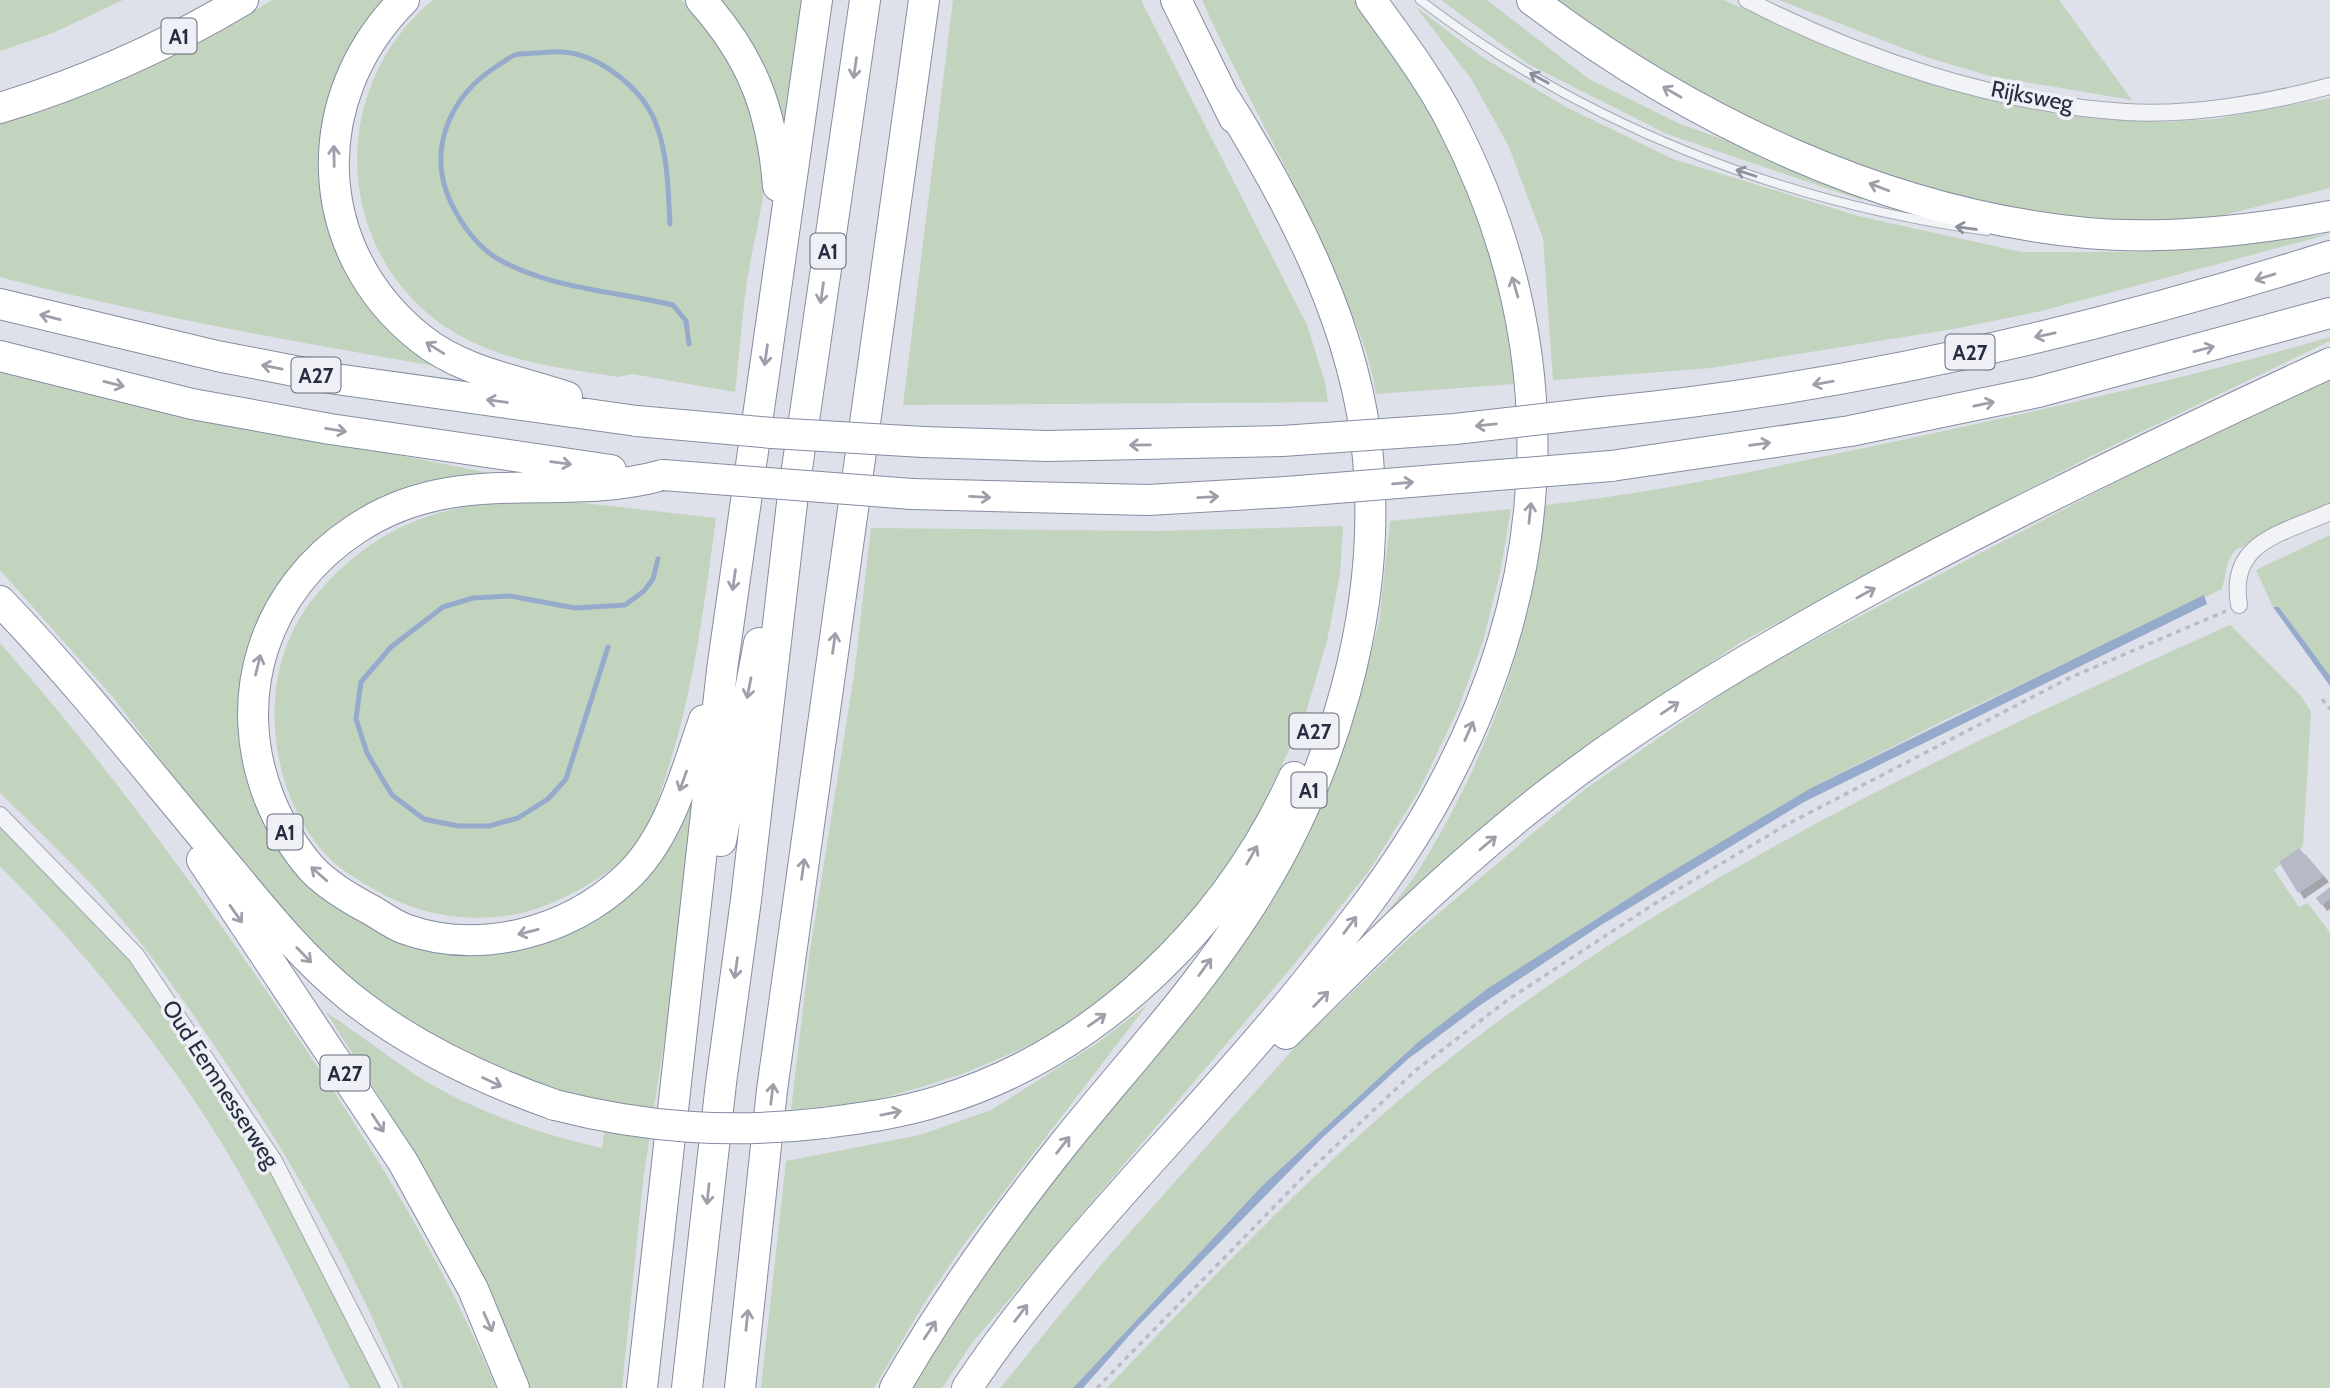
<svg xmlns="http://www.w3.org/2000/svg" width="2330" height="1388" viewBox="0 0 2330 1388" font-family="Cabin,sans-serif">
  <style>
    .green { fill: #c2d3be }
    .water { fill: #96abcc }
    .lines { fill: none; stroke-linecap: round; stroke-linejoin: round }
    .stream { stroke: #96abcc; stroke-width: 5 }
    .building { fill: #b5bac6; filter: url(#shadow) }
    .lane-casing { stroke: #a3a7b3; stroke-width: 10 }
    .street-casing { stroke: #a3a7b3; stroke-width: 18 }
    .highway-casing { stroke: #848da1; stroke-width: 32 }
    .path { stroke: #b8bcc4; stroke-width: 3.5; stroke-dasharray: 5 5; stroke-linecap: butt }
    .lane { stroke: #f1f3f7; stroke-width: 8 }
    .street { stroke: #f1f3f7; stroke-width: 16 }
    .highway { stroke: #fff; stroke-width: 30 }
    .highway-bridge-casing { stroke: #848da1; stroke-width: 32; stroke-linecap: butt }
    .highway-bridge { stroke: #fff; stroke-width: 30 }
    .oneway { stroke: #9da0aa }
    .oneway2 { stroke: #8c909c }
    .labels { text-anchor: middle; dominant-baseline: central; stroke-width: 7; stroke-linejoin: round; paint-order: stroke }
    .shield { fill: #eef0f6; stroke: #626877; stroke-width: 2 }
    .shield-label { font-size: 21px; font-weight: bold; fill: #262d41 }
    .street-label { font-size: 23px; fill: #262d41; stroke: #eef0f6 }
  </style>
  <defs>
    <filter id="shadow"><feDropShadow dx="6" dy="6" stdDeviation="0" flood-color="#0004"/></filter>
  </defs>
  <rect width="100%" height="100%" fill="#dee1e9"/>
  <path class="green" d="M0 0H123L53 33 0 51Z
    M272 0H387L348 54 342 253 476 373C316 346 157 318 0 277V123C96 94 187 53 272 0Z
    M433 0H681C724 37 754 97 763 153 769 188 755 234 749 269 742 310 740 351 735 392L632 374 618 377C568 369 513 363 468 340 336 273 319 94 433 0Z
    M714 0H805L784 140Z
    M953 0H1141L1307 325 1325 382 1328 402 903 405Z
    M1202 0H1354C1449 116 1498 234 1514 384L1376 394C1371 356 1354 319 1339 283 1300 186 1245 96 1202 0Z
    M1441 0H1487L1589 79 1678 123 1864 191 1861 200 1667 134 1528 64Z
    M1548 0H1724L1830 48 1896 72 2051 112 2165 122 2216 119 2330 98V188L2193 223 2130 227 1969 205 1760 131Z
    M1779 0H2059L2132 100 1990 76 1926 57Z
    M1416 7 1482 57 1566 107 1673 159 1858 216 2021 252H2139L2330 234 2041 311 1953 329 1711 368 1553 380 1543 238 1509 147 1472 80Z
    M2330 337V341L2089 457 1741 642 1659 698 1355 948C1376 924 1398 901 1416 874 1484 768 1535 631 1545 505 1662 492 1778 466 1893 442 2040 410 2186 379 2330 337Z
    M0 370 117 400 505 476 361 522 253 643 274 834 443 950 642 880C672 847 683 820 698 778L693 853 643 1181 622 1388H529C481 1252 402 1133 326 1012 356 1032 384 1054 414 1074 471 1110 536 1133 602 1148L608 1103 555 1090 453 1047 359 988 317 952 213 829 112 696 0 570Z
    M2330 376V505L2235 550 2228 562 2222 589 1943 721 1811 788 1594 920 1418 1042 1262 1186 1073 1388H1000L1099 1267 1296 1046 1407 940 1584 790 1752 673 2171 453Z
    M549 499 716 518C704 607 693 698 663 784 658 799 654 817 647 831 628 866 569 899 532 910 478 926 420 917 372 888 356 879 340 869 327 856 275 800 259 705 291 635 307 599 340 566 372 544 425 508 487 500 549 499Z
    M1511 509 1500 573 1483 641 1458 709 1419 791 1369 871 1295 963 972 1343 942 1388H905L1341 754 1379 624 1390 521Z
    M1343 526 1340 574 1327 641 1304 719 1253 825 1191 923 1067 1029 965 1073 918 1088 867 1102 791 1110 809 957 854 675 871 528 1156 531Z
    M2330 535V676L2279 607H2273L2256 570Z
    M2230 625 2302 697 2311 712 2303 846 2274 870 2299 907 2308 903 2330 933V1388H1107C1227 1262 1348 1133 1488 1029 1715 860 1973 740 2230 625Z
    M0 643C98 754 186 873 269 995 354 1119 439 1249 496 1388H403C357 1274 296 1168 228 1066 187 1004 144 943 94 887 64 855 32 824 0 793Z
    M0 824C45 869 92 913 132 963 235 1092 310 1242 384 1388H350C301 1289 253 1186 190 1094 134 1013 70 936 0 866Z
    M1147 1005 964 1244 923 1305 874 1388H761L786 1161 920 1135 991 1110 1096 1044Z"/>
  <path class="water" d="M2204 595 2207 604 1804 802 1598 927 1479 1006 1408 1059 1321 1139 1136 1328 1083 1388H1073L1262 1186 1418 1042 1487 989 1651 884 1811 788Z
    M2273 607H2279L2330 676V686Z"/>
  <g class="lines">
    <path class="stream" d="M670 224C668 189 668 151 654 119 640 87 598 54 563 52 554 51 545 53 536 53 530 54 521 53 515 55 509 57 503 63 497 66 450 96 426 150 451 203 462 225 476 246 498 259 551 289 615 291 673 305L686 321 689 344
      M608 647 566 779 548 799 518 818 489 826H458L424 819 392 795 367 753 356 719 361 682 391 647 443 607 473 598 510 596 575 608 625 605 644 591 653 579 658 559"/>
  </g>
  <path class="building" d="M2299 848 2323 876 2298 893 2279 862Z
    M2330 887V899L2321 905 2316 898Z"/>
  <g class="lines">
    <defs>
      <path id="lane" d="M1420 0C1584 125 1783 203 1987 231"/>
      <path id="street" d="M1747 0C1862 59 1996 104 2126 112 2190 116 2268 103 2330 86
        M2239 605C2228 541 2282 534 2330 512
        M0 815 136 955 274 1161 390 1388"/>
      <path id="highway" d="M404 0C306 98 310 250 420 338 462 372 517 380 567 397
        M701 0C752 57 772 110 778 186
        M1176 0 1234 118
        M1532 0C1692 121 1886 214 2087 233 2164 240 2255 230 2330 216
        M0 108C85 82 166 46 243 0
        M0 304 217 356 336 379 637 421
        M0 356 192 404 330 429 611 470
        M1603 412C1850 388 2093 331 2330 256
        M923 442 1047 446 1282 441
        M1611 466 1850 431 2038 392 2330 313
        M663 475C559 504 456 462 356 529 264 589 229 698 270 800 280 824 294 849 312 869 328 886 352 900 373 911 383 917 394 925 405 929 480 956 568 932 625 879 669 839 685 774 704 720
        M912 494 1148 500 1286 492
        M0 601C76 680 143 765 214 850 257 901 297 954 350 997 411 1046 481 1079 555 1105
        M721 841 759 643
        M202 860 403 1162 473 1289 514 1388
        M1286 1034C1370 950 1455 865 1550 792 1654 712 1764 648 1879 585 2027 505 2178 433 2330 363
        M824 1123C863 1118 901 1113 939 1101 1097 1053 1227 925 1294 777
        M642 1388 722 670 817 0
        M687 1388 721 1083 746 900 792 503 865 0
        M740 1388 772 1090 924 0
        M895 1388C945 1301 1003 1220 1066 1141 1128 1064 1198 989 1251 905 1333 776 1382 612 1368 458 1357 330 1293 207 1226 100
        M967 1388C1064 1242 1194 1122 1304 985 1354 923 1405 858 1442 787 1558 571 1564 339 1451 121 1429 78 1399 39 1371 0"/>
    </defs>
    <use href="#lane" class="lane-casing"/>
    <use href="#street" class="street-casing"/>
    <use href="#highway" class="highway-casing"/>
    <path class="path" d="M2322 699 2330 709
      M1097 1388 1306 1174 1416 1070 1509 999 1657 902 1784 826 2069 678 2226 611"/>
    <use href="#lane" class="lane"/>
    <use href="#street" class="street"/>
    <use href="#highway" class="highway"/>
    <defs>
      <path id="highway-bridge" d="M637 421 772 433 923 442
        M1282 441 1455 429 1603 412
        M663 475 912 494
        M1286 492 1611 466
        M555 1105C645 1128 731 1134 824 1123"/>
    </defs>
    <use href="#highway-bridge" class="highway-bridge-casing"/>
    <use href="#highway-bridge" class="highway-bridge"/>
  </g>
  <defs><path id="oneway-shaft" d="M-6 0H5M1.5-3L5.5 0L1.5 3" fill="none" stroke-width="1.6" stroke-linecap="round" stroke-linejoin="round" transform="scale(1.75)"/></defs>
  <g class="oneway">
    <use href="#oneway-shaft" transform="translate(855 68) rotate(98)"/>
    <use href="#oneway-shaft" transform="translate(1672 92) rotate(-150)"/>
    <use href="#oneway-shaft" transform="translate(334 156) rotate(-91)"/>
    <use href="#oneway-shaft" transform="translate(1879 187) rotate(-159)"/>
    <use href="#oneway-shaft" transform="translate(2265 277) rotate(163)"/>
    <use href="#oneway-shaft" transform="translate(1515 287) rotate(-106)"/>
    <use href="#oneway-shaft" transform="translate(822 293) rotate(98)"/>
    <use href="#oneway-shaft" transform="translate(50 317) rotate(-166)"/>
    <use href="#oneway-shaft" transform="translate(2045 335) rotate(168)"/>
    <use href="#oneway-shaft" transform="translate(435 348) rotate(-148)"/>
    <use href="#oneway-shaft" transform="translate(2204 349) rotate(-15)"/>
    <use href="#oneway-shaft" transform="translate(766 355) rotate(98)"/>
    <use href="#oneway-shaft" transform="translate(272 367) rotate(-169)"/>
    <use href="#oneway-shaft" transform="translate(1823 383) rotate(170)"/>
    <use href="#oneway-shaft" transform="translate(114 384) rotate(14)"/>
    <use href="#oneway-shaft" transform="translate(497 401) rotate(-172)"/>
    <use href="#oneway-shaft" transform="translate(1984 404) rotate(-12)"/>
    <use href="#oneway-shaft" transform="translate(1486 425) rotate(174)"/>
    <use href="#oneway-shaft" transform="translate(336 430) rotate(9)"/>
    <use href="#oneway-shaft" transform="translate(1760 444) rotate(-8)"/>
    <use href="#oneway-shaft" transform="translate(1140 445) rotate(179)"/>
    <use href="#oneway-shaft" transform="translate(561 463) rotate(8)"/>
    <use href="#oneway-shaft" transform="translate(1403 483) rotate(-5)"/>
    <use href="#oneway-shaft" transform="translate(980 497) rotate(3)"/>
    <use href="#oneway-shaft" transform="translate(1208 497) rotate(-3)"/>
    <use href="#oneway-shaft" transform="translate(1530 513) rotate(-84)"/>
    <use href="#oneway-shaft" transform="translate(734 580) rotate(98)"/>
    <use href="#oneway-shaft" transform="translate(1866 593) rotate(-29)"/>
    <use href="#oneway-shaft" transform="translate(834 643) rotate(-82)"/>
    <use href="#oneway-shaft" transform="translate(258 665) rotate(-76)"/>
    <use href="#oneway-shaft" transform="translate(749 688) rotate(101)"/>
    <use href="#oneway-shaft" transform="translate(1670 708) rotate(-34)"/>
    <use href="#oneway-shaft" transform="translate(1469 731) rotate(-66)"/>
    <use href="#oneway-shaft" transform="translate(683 781) rotate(110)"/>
    <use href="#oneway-shaft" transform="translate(1488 843) rotate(-40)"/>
    <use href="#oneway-shaft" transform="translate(1252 855) rotate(-60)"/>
    <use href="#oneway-shaft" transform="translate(803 869) rotate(-82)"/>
    <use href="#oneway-shaft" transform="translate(319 874) rotate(-139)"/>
    <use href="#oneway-shaft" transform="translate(236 914) rotate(55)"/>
    <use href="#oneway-shaft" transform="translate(1350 925) rotate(-53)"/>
    <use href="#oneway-shaft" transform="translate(528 932) rotate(166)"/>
    <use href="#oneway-shaft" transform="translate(304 955) rotate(46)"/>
    <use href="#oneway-shaft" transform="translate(1205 967) rotate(-54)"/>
    <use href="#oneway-shaft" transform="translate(736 968) rotate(98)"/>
    <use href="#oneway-shaft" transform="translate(1321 999) rotate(-45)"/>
    <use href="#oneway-shaft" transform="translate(1097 1020) rotate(-35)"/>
    <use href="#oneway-shaft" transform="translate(492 1082) rotate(25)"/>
    <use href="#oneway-shaft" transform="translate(772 1094) rotate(-83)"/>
    <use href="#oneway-shaft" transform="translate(891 1113) rotate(-11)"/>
    <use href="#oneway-shaft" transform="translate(378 1123) rotate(57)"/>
    <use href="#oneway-shaft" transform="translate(1063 1145) rotate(-52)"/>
    <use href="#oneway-shaft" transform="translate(708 1194) rotate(96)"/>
    <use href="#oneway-shaft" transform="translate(1021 1313) rotate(-53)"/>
    <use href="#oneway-shaft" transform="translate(747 1320) rotate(-84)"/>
    <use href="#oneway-shaft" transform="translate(488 1322) rotate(66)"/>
    <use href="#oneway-shaft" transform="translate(930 1330) rotate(-57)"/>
  </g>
  <g class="oneway2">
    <use href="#oneway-shaft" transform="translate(1539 78) rotate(-151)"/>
    <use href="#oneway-shaft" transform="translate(1746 173) rotate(-162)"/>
    <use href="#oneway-shaft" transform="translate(1966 228) rotate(-172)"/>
  </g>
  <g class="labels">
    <g class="shield">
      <rect x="161.5" y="18.5" width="35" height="35" rx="5"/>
      <rect x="810.5" y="233.5" width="35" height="35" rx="5"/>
      <rect x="1945.5" y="334.5" width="49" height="35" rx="5"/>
      <rect x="291.5" y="357.5" width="49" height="35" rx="5"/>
      <rect x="1289.5" y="713.5" width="49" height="35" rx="5"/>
      <rect x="1291.5" y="772.5" width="35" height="35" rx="5"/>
      <rect x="267.5" y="814.5" width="35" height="35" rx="5"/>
      <rect x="320.5" y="1055.5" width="49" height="35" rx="5"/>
    </g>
    <g class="shield-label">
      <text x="179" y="36">A1</text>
      <text x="828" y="251">A1</text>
      <text x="1970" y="352">A27</text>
      <text x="316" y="375">A27</text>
      <text x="1314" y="731">A27</text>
      <text x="1309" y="790">A1</text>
      <text x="285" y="832">A1</text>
      <text x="345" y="1073">A27</text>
    </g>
    <g class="street-label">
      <text transform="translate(2032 96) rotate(11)">Rijksweg</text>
      <text transform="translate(221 1084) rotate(57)">Oud Eemnesserweg</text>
    </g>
  </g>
</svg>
